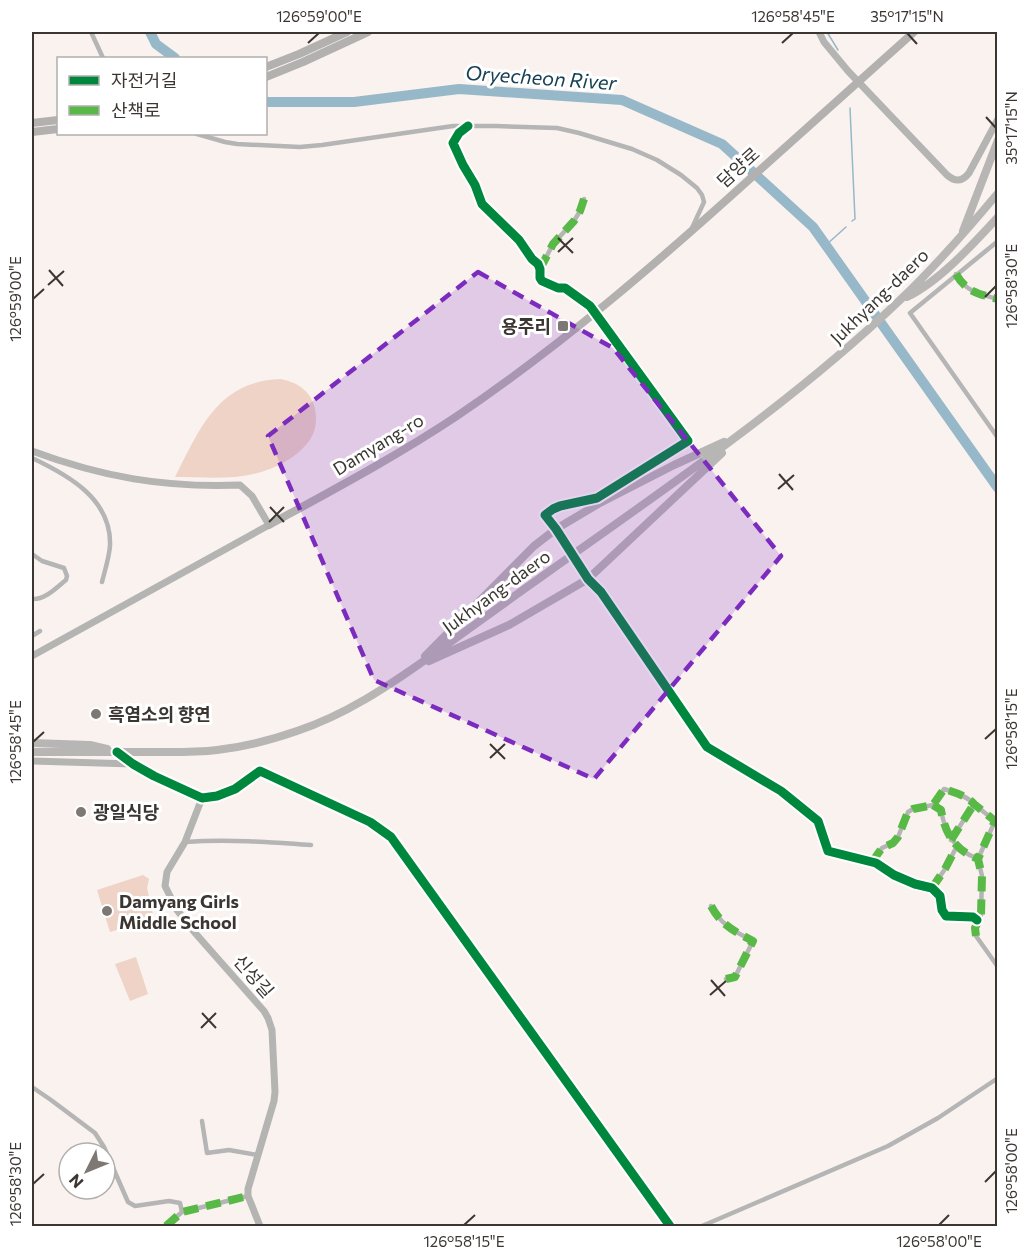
<svg xmlns="http://www.w3.org/2000/svg" width="1029" height="1258" viewBox="0 0 1029 1258" font-family="Commissioner,'Noto Sans KR',sans-serif">
  <style>
    .green { fill: #eed3c6 }
    .lines { fill: none; stroke-linecap: round; stroke-linejoin: round }
    .stream { stroke: #97b8c8; stroke-width: 1.5 }
    .river { stroke: #97b8c8; stroke-width: 10 }
    .street-tunnel { stroke: #d4ccc9; stroke-width: 4.5; stroke-dasharray: 4.5 2; stroke-linecap: butt }
    .street { stroke: #b4b5b4; stroke-width: 4.5 }
    .secondary { stroke: #b4b4b3; stroke-width: 7 }
    .primary { stroke: #b8b6b5; stroke-width: 8 }
    .highway { stroke: #b3b1b0; stroke-width: 8 }
    .quiet { stroke: #58b947; stroke-width: 8; stroke-dasharray: 15 8; stroke-linecap: butt }
    .cycleway-casing { stroke: #fff; stroke-width: 13 }
    .cycleway { stroke: #00873e; stroke-width: 9 }
    .marked { fill: #7b2cbf; fill-opacity: 0.2; stroke: #7b2cbf; stroke-width: 4.5; stroke-dasharray: 12 8; stroke-linejoin: round }
    .ticks { fill: none; stroke: #3c3633; stroke-width: 2 }
    .poi-dot { fill: #7e7875; stroke: #fff; stroke-width: 2 }
    .labels { text-anchor: middle; dominant-baseline: central; stroke-width: 6; stroke-linejoin: round; paint-order: stroke }
    .street-label { font-size: 18px; fill: #3c3633; stroke: #fff }
    .poi-label { font-size: 18px; font-weight: bold; fill: #3c3633; stroke: #fff; text-anchor: start }
    .water-label { font-size: 20px; font-style: italic; fill: #164154; stroke: #fff }
    .neatline { fill: none; stroke: #3c3633; stroke-width: 2 }
    .ticks-label { font-size: 15px; text-anchor: middle; fill: #3c3633 }
  </style>
  <rect width="100%" height="100%" fill="#faf2ef"/>
  <path class="green" d="M281 379C289 381 296 383 302 388 317 399 320 423 311 438 302 453 282 465 267 470 238 481 205 477 175 477 200 428 218 381 281 379Z
    M143 875 149 879 147 888 154 919 110 932 97 890Z
    M136 957 148 994 130 1001 115 964Z"/>
  <g class="lines">
    <path class="stream" d="M827 32 838 50
      M850 108 855 219 852 221
      M826 245 846 227"/>
    <path class="river" d="M150 32 156 44 175 58
      M266 102H354L459 89 622 100 722 144 813 227 998 488"/>
    <path class="street-tunnel" d="M590 306 603 323
      M565 543 580 566"/>
    <path class="street" d="M91 32 103 58
      M468 126 459 133 453 143 463 165 475 185 482 204 519 240 532 259 538 264 540 269V278L542 281 558 288H565L590 306
      M197 134 225 142 237 144 300 147 322 145 453 126H496L557 128 579 133 632 149 657 160 681 175 697 188 702 195 704 202 692 228
      M998 241 910 313 998 438
      M540 269 553 244 574 221 580 211 584 199
      M956 274C966 292 979 294 998 299
      M32 458C68 475 112 499 110 546 109 558 105 570 102 582
      M565 543 545 515 553 509 560 506 597 498 688 441 603 323
      M32 554 42 561 64 568 67 576 66 580C56 588 45 600 32 599
      M580 566 588 579 601 592 707 747 781 791 818 821 828 851 876 863 894 875 915 884 932 888 940 896 942 910 946 916 973 917 977 920
      M32 636 40 631
      M120 753 133 764 154 776 202 798 217 796 235 789 260 771 370 822 391 837 670 1226
      M933 805 941 810C945 834 955 850 978 859
      M951 840 974 804
      M185 842C227 839 269 842 311 845
      M872 862 882 848 893 843 898 837 908 812 913 809 933 805 944 789C954 792 967 796 974 804L995 821 978 859 982 876 981 915 975 928 976 936 998 967
      M932 888 945 869 957 846
      M711 906C722 926 734 931 753 941L735 977 726 979
      M32 1087 51 1100 95 1133 104 1147 128 1202 135 1206 169 1201 180 1203 182 1212
      M202 1121 207 1153 229 1150 257 1155
      M166 1226 182 1212 248 1196
      M702 1226 888 1146 938 1118 998 1078"/>
    <path class="secondary" d="M819 32 824 42 848 71 947 175C955 182 962 182 969 173L998 119
      M32 451C102 477 164 488 240 485L252 496 269 525 32 656
      M32 761 133 764
      M202 798 185 842 167 872 165 886 177 910 196 934 264 1011 268 1018 272 1030 275 1092 274 1101 248 1189V1196L260 1226"/>
    <path class="primary" d="M963 231 998 140
      M907 297C940 281 973 244 998 217
      M425 656 534 546 556 529 598 504 674 465 724 442
      M429 661 509 625 588 579 722 453
      M32 743 90 745 107 749
      M32 752C68 752 105 752 142 752 167 752 193 753 217 750 244 747 271 740 297 731 345 715 387 687 428 658 465 632 500 606 537 580 661 491 789 406 900 300 935 267 967 230 998 193"/>
    <path class="highway" d="M266 67 299 54 347 32
      M266 77 303 62 368 32
      M32 123 58 120
      M32 132 58 129
      M269 525C333 490 397 456 457 416 562 345 658 262 752 177 806 129 860 80 914 32"/>
    <path class="quiet" d="M540 269 553 244 574 221 580 211 584 199
      M956 274C966 292 979 294 998 299
      M933 805 941 810C945 834 955 850 978 859
      M951 840 974 804
      M872 862 882 848 893 843 898 837 908 812 913 809 933 805 944 789C954 792 967 796 974 804L995 821 978 859 982 876 981 915 975 928 976 936
      M932 888 945 869 957 846
      M711 906C722 926 734 931 753 941L735 977 726 979
      M166 1226 182 1212 248 1196"/>
    <defs>
      <path id="cycleway" d="M468 126 459 133 453 143 463 165 475 185 482 204 519 240 532 259 538 264 540 269V278L542 281 558 288H565L590 306 688 441 597 498 560 506 553 509 545 515 556 529 588 579 601 592 707 747 781 791 818 821 828 851 876 863 894 875 915 884 932 888 940 896 942 910 946 916 973 917 977 920
        M117 752 133 764 154 776 202 798 217 796 235 789 260 771 370 822 391 837 670 1226"/>
    </defs>
    <use href="#cycleway" class="cycleway-casing"/>
    <use href="#cycleway" class="cycleway"/>
  </g>
  <path class="marked" d="M478 272 613 348 781 556 594 779 374 680 268 436Z"/>
  <path class="ticks" d="M907 33 917 44M308 43 319 33M782 43 793 33M986 117 996 128M558 238 573 253M558 252 573 238M49 270 63 286M48 285 64 271M985 297 996 286M33 299 44 289M779 474 793 490M778 489 794 475M270 507 284 522M269 522 284 507M985 739 996 729M33 742 44 732M490 744 505 759M490 758 505 744M711 980 725 996M710 995 726 981M202 1013 216 1028M201 1028 216 1013M985 1182 996 1171M33 1184 44 1174M464 1225 475 1215M939 1225 949 1215"/>
  <g class="poi-dot">
    <rect x="557" y="320" width="12" height="12" rx="3"/>
    <circle cx="96" cy="714" r="6"/>
    <circle cx="81" cy="812" r="6"/>
    <circle cx="107" cy="911" r="6"/>
  </g>
  <g class="labels">
    <g class="street-label">
      <text transform="translate(738 167) rotate(-42)">담양로</text>
      <text transform="translate(879 296) rotate(-44)">Jukhyang-daero</text>
      <text transform="translate(378 444) rotate(-31)">Damyang-ro</text>
      <text transform="translate(496 591) rotate(-36)">Jukhyang-daero</text>
      <text transform="translate(254 976) rotate(49)">신성길</text>
    </g>
    <g class="poi-label">
      <text x="551" y="326" text-anchor="end">용주리</text>
      <text x="108" y="714">흑염소의 향연</text>
      <text x="93" y="812">광일식당</text>
      <text x="119" y="901">Damyang Girls<tspan x="119" dy="21">Middle School</tspan></text>
    </g>
    <g class="water-label">
      <text transform="translate(541 77) rotate(4)">Oryecheon River</text>
    </g>
  </g>
  <rect width="1029" height="1258" fill="none" stroke="#ffffff" stroke-width="66"/>
  <rect x="57" y="57" width="210" height="78" fill="#ffffff" stroke="#b1afad" stroke-width="1.5"/>
  <rect x="69" y="76" width="30" height="9" fill="#00873e" stroke="#b1afad" stroke-width="1.5"/>
  <text x="111" y="87" font-size="18" fill="#3c3633">자전거길</text>
  <rect x="69" y="106" width="30" height="9" fill="#58b947" stroke="#b1afad" stroke-width="1.5"/>
  <text x="111" y="117" font-size="18" fill="#3c3633">산책로</text>
  <g transform="translate(87 1171) rotate(227)"><circle r="28" fill="#ffffff" stroke="#b1afad" stroke-width="1.5"/>
  <path d="M0-4.5L10 22L0 15L-10 22Z" fill="#7e7875"/>
  <text y="-9" font-size="16" font-weight="bold" text-anchor="middle" fill="#3c3633">N</text>
  </g>
  <rect x="33" y="33" width="963" height="1192" class="neatline"/>
  <g class="ticks-label">
    <text x="319" y="22">126°59'00"E</text>
    <text x="793" y="22">126°58'45"E</text>
    <text x="907" y="22">35°17'15"N</text>
    <text transform="translate(1012 128) rotate(-90)" y="5">35°17'15"N</text>
    <text transform="translate(1012 286) rotate(-90)" y="5">126°58'30"E</text>
    <text transform="translate(16 299) rotate(-90)" y="5">126°59'00"E</text>
    <text transform="translate(1012 729) rotate(-90)" y="5">126°58'15"E</text>
    <text transform="translate(16 742) rotate(-90)" y="5">126°58'45"E</text>
    <text transform="translate(1012 1171) rotate(-90)" y="5">126°58'00"E</text>
    <text transform="translate(16 1184) rotate(-90)" y="5">126°58'30"E</text>
    <text x="464" y="1247">126°58'15"E</text>
    <text x="939" y="1247">126°58'00"E</text>
  </g>
</svg>
